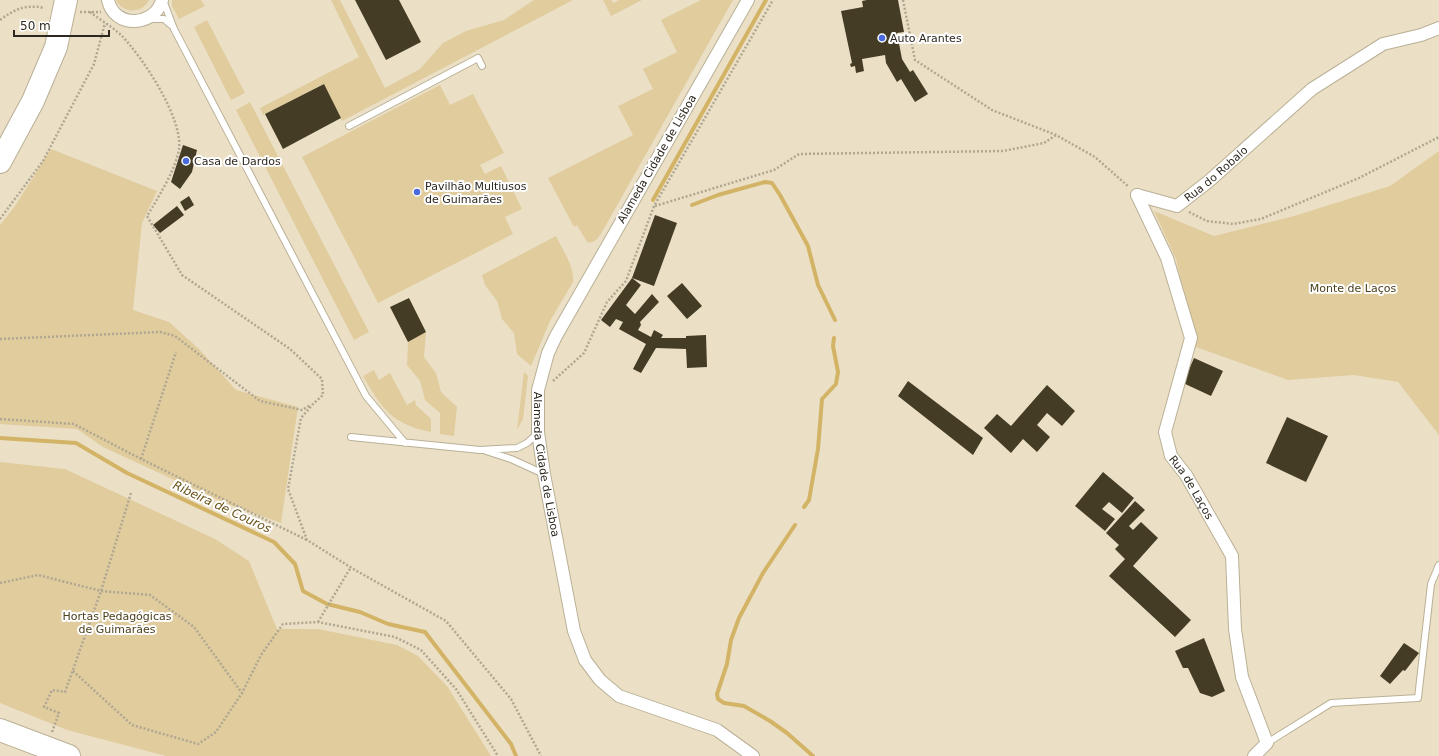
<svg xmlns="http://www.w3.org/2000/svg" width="1439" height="756" viewBox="0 0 1439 756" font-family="'DejaVu Sans',sans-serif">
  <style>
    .green { fill: #e0cc9d }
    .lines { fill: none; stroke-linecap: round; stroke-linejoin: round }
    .stream { stroke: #d3b365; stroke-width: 4 }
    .building { fill: #453c26 }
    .lane-casing { stroke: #bab096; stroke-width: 8 }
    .street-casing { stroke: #bab096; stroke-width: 14 }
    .highway-casing { stroke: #bab096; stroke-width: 24 }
    .path { stroke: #b0a792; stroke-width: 2.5; stroke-dasharray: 2 2; stroke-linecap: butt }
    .lane { stroke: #fff; stroke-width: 6 }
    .street { stroke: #fff; stroke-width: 12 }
    .highway { stroke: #fff; stroke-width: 22 }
    .poi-dot { fill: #486add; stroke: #fff; stroke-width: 1.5 }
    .labels { text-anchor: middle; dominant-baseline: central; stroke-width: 4; stroke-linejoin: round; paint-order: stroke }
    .poi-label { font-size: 11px; fill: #2d281f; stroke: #fff; text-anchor: start }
    .street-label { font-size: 11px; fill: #2d281f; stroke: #fff }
    .park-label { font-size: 11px; fill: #4d401d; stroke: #fff }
    .water-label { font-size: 12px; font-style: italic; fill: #695217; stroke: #fff }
  </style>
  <rect width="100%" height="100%" fill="#ebe0c6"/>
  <path class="green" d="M116 0H149C142 14 123 14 116 0Z
    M172 0H201L205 6 179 19 172 6Z
    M331 0H340L385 88 420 69 443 43 466 31 504 20 534 0H573L342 121 323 84 263 115 260 108 359 57Z
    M603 0H611L614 3 619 0H642L611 16Z
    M701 0H733L602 232C598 238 595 244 587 242L577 225 574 227 548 178 633 135 618 106 653 89 643 69 677 52 661 20Z
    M207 20 245 93 231 100 194 27Z
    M440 85 450 105 473 94 504 153 480 165 485 174 501 166 522 209 505 217 513 234 378 303 302 157Z
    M250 102 369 332 354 340 236 110Z
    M51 149 157 191 142 223 133 310 169 322 199 349 236 390 298 407 281 523 222 502 103 447 77 429 0 424V225L15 206Z
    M1439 151V435L1398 382 1354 375 1288 380 1196 347 1176 259 1154 211 1214 236 1294 216 1390 186Z
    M556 236C562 249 575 267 573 282L550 321 531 366 517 354 514 333 502 319 497 301 485 285 482 275Z
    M426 332 424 357 436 373 441 392 457 407 454 436 440 434V413L425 400 420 381 407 365 408 342Z
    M374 370 379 380 390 373 407 405 415 400 416 405 431 419V432C393 425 381 408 363 376Z
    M524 372 528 376 523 419 517 430Z
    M0 462 65 469 215 539 249 561 277 629H318L397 645 418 656 447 686 491 756H166L67 730 0 703Z"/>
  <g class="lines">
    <path class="stream" d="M653 200 766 0
      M692 205 718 195 765 182 772 183 780 195 808 246 818 285 835 320
      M0 438 76 443 127 473 274 542 295 564 303 591 327 604 360 612 388 624 425 632 511 744 516 756
      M804 507 809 500 818 449 822 399 836 384 838 372 833 346 834 338
      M795 525 763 573 739 618 731 640 727 664 717 694 718 699 724 703 744 706 770 721 787 733 813 756"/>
  </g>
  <path class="building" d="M355 0H399L421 42 386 60Z
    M867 0H898L904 32 897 33 902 59 910 72 913 70 928 94 915 102 901 79 897 82 886 63 885 55 862 59 864 71 856 73 855 66 851 67 850 64 852 63 841 11 863 7 862 1Z
    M324 84 341 118 283 149 265 114Z
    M183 145 197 150 192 172 180 189 171 182Z
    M189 196 194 205 185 211 180 202Z
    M177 206 184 215 160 233 153 225Z
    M655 215 677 223 654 286 632 278 641 285 626 305 635 314 652 294 659 302 640 322 641 325 638 330 651 337 654 330 663 335 661 338H686V336L706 335 707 367 687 368 686 349 656 348 641 373 633 369 646 344 619 329 623 322 616 319 610 327 601 320 632 278Z
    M682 283 702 306 687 319 667 296Z
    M409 298 426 332 408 342 390 307Z
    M1194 358 1223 371 1211 396 1183 383Z
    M908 381 983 438 973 455 898 396Z
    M1047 385 1075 411 1062 426 1047 413 1037 425 1050 437 1037 452 1023 439 1011 453 984 428 997 414 1011 426Z
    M1287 417 1328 436 1306 482 1266 463Z
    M1103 472 1134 498 1122 513 1109 502 1102 509 1115 519 1105 531 1075 506Z
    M1135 501 1145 510 1129 526 1133 530 1141 522 1158 538 1133 566 1191 620 1175 637 1109 576 1125 559 1115 549 1119 545 1106 533Z
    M1204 638 1225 691 1212 697 1200 693 1188 668H1183L1175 651Z
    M1404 643 1419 653 1405 671 1403 670 1390 684 1380 676Z"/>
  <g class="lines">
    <defs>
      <path id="lane" d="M163 0 174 29 366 396 405 443
        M151 19H164L171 25
        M349 126 478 58 482 66
        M351 437 480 450 517 448 527 443 538 433
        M486 451 511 459 544 474
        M1267 743 1331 703 1418 698 1431 584 1439 565"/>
      <g id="street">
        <path d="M108 0C114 29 155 27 162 0"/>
        <path id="s1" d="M748 0 556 336 548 353 538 390V432L544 474 574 631 585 660 600 680 619 696 717 730 753 756"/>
        <path id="s2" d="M1137 195 1167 258 1191 338 1165 432 1171 456 1186 475 1232 556 1235 629 1242 677 1267 743 1254 756"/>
        <path id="s3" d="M1137 195 1177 206 1209 181 1312 89 1383 44 1421 35 1439 28"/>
      </g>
      <path id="highway" d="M0 162 33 101 56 47 66 0
        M0 730 69 756"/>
    </defs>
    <use href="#lane" class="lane-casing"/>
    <use href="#street" class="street-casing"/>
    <use href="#highway" class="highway-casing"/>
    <path class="path" d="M903 0 915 60 992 110 1056 135 1095 157 1129 187
      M80 12H101
      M90 12C100 20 113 27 122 36 143 58 183 118 179 149 176 169 158 198 147 216L182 275 290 349 322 379 323 395 313 404 301 418 288 489 307 540 355 570 446 621 511 699 541 756
      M0 20C15 9 26 4 44 8
      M655 206 774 170 799 154 1003 151 1044 143 1056 135
      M1189 212 1207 221 1233 224 1261 219 1359 178 1439 137
      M0 219 43 161 94 64 105 23
      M0 339 160 332 175 336 260 401 302 410 311 405
      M553 381 584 353 607 302 626 281 654 206 773 0
      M0 419 74 424 141 459 307 540
      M141 459 176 352
      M0 583 38 575 101 591 150 595 194 627 242 693
      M318 622 351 567
      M73 671 132 725 198 744 216 732 242 693 261 655 283 624 318 622 395 637 421 650 456 689 498 756
      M52 732 59 713 44 707 52 690 65 692 101 591 131 493"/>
    <use href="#lane" class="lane"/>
    <use href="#street" class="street"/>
    <use href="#highway" class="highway"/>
  </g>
  <g class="poi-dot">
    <circle cx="882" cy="38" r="4"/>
    <circle cx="186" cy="161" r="4"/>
    <circle cx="417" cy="192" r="4"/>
  </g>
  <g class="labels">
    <g class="poi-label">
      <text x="890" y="38">Auto Arantes</text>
      <text x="194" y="161">Casa de Dardos</text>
      <text x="425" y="186">Pavilhão Multiusos<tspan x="425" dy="13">de Guimarães</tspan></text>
    </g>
    <g class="street-label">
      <text transform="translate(657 159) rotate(-60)">Alameda Cidade de Lisboa</text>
      <text stroke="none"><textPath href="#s3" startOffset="92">Rua do Robalo</textPath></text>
      <text stroke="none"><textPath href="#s1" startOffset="519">Alameda Cidade de Lisboa</textPath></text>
      <text stroke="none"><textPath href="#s2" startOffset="313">Rua de Laços</textPath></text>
    </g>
    <g class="park-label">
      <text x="1353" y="288">Monte de Laços</text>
      <text x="117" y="616">Hortas Pedagógicas<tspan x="117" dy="13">de Guimarães</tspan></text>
    </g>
    <g class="water-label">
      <text transform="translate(222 507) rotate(25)">Ribeira de Couros</text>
    </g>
  </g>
  <path d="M14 30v6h95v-6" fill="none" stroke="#2d281f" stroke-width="2"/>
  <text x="20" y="30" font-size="12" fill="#2d281f" stroke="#ffffff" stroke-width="3" paint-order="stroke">50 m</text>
</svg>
